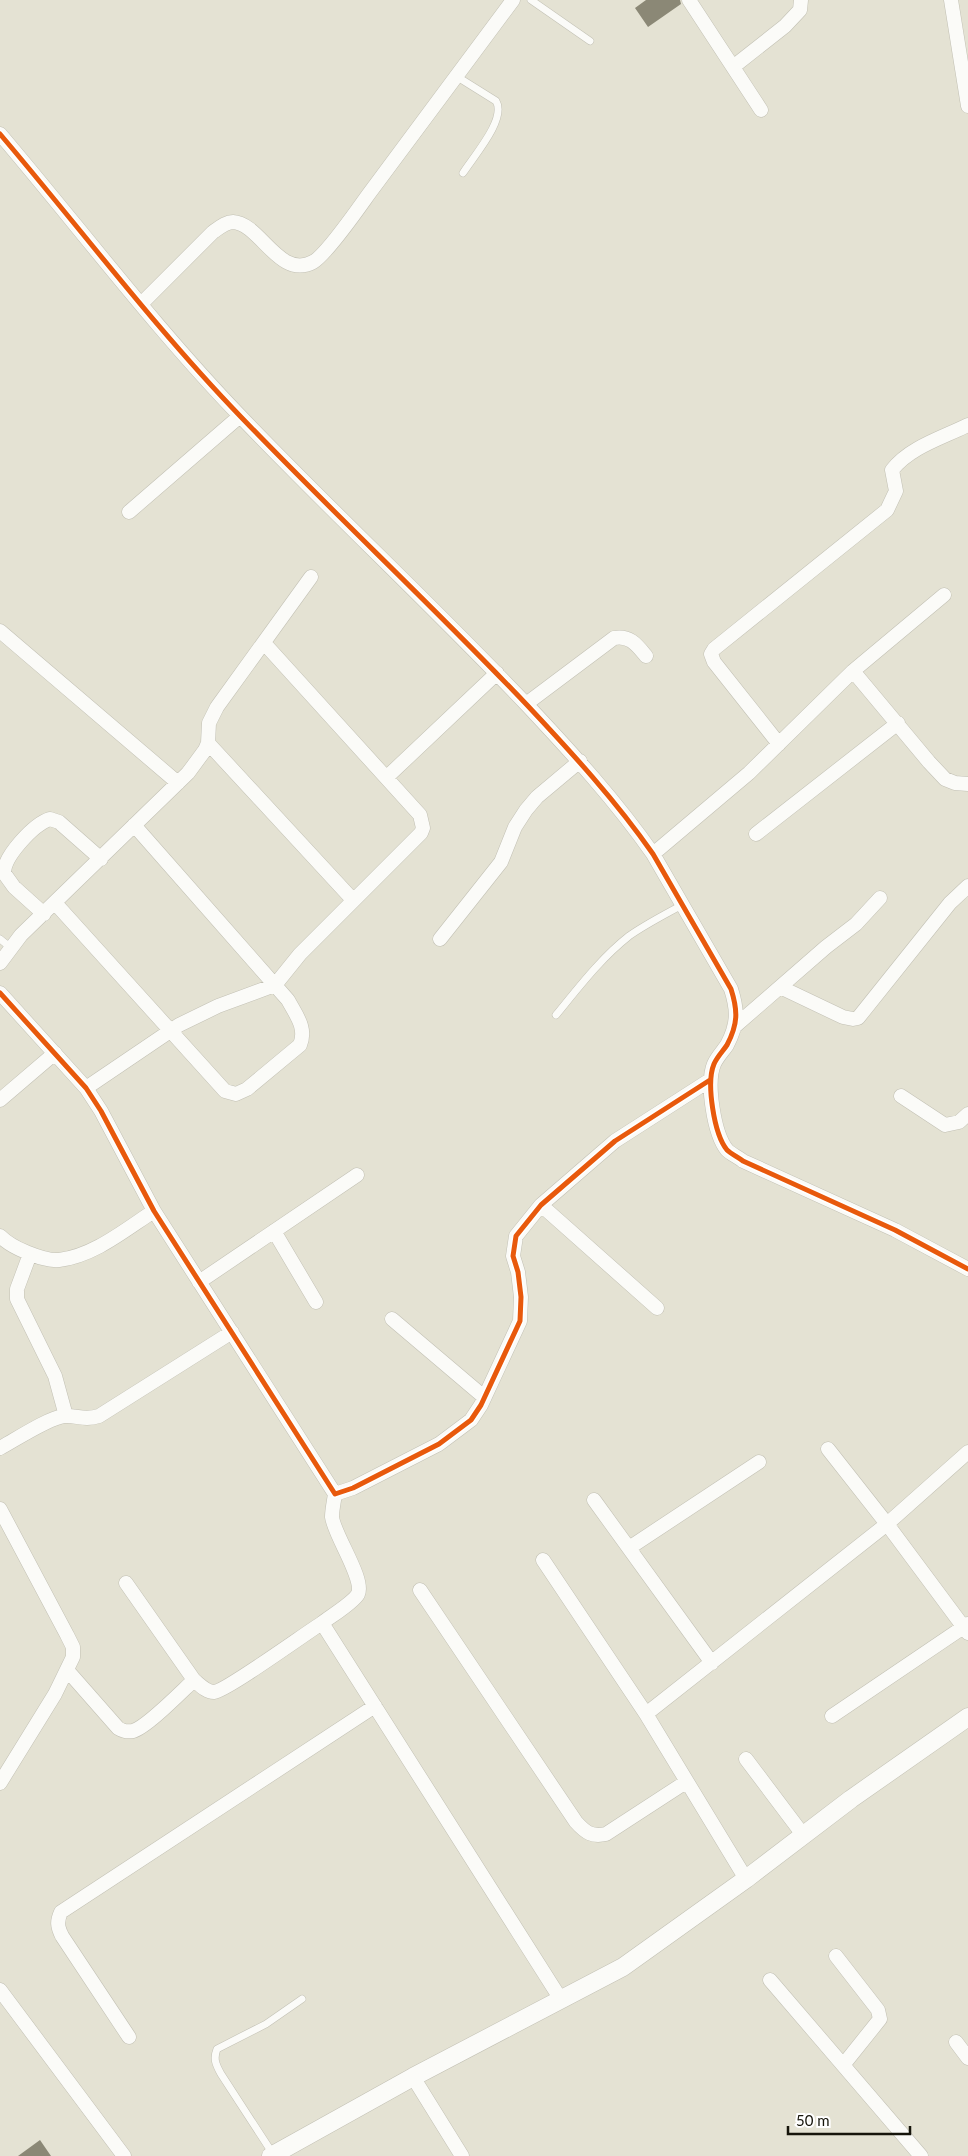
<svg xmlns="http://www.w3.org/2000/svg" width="968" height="2156" viewBox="0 0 968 2156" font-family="Lato,sans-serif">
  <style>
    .building { fill: #8b8876 }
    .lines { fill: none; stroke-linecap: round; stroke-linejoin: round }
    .service-casing { stroke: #c2c0b4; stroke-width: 8 }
    .minor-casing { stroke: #c2c0b4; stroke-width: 15 }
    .tertiary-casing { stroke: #c2c0b4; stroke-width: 19 }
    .service { stroke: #fbfbf8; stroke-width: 7 }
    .minor { stroke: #fbfbf8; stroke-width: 14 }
    .tertiary { stroke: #fbfbf8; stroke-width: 18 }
    .cycleway-casing { stroke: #fff; stroke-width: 8 }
    .cycleway { stroke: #e8590c; stroke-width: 5 }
  </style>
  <rect width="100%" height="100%" fill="#e4e2d3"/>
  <path class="building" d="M646 0H680L681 4 648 27 635 8Z
    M40 2140 51 2156H18Z"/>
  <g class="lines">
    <defs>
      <path id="service" d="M531 0 590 41
        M456 76 496 101C507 119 473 157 463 173
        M0 939 10 947
        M556 1015C579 987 601 958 629 936 646 924 664 915 682 905
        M273 2154 221 2074C216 2065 213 2059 217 2049L266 2024 302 1999"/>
      <path id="minor" d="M689 0 761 110
        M951 0 968 106
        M733 67 785 26 800 10 801 0
        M0 134C80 228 155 328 241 417 335 515 434 607 527 705 572 753 616 801 653 854L731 989C738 1011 738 1024 727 1045 723 1051 717 1057 714 1064 706 1083 714 1134 727 1150 731 1154 738 1157 743 1161L895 1230 968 1269
        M141 304 213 232C219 228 226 222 233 222 260 223 279 280 313 262 326 255 358 209 368 195 416 130 465 65 513 0
        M129 512 240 416
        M0 631 178 783
        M853 671 929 762 945 779 955 783 968 784
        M526 704 614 638C630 635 637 645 646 656
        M208 743 353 900
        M779 744 714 662 711 654 714 649 887 510 896 491 892 470C910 447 942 438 968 425
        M387 777 497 673
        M756 834 898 723
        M653 854 749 773 853 671 944 595
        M56 904 225 1091 236 1094 247 1089 300 1045C307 1028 296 1015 288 1000L134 825
        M44 914 14 887 4 873C4 856 34 824 50 819L59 822 101 859
        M440 939 501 862 515 827 526 810 537 797 580 761
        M0 963 21 935 188 773 205 750 208 743 209 723 217 707 311 577
        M780 987 843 1017 853 1019 858 1018 950 903 968 886
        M0 993 86 1088 101 1111 154 1211 335 1494 353 1488 439 1444 471 1420 481 1405 520 1321 521 1297 518 1272 513 1256 516 1236 541 1205 615 1141 710 1080
        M734 1027 826 947 856 924 880 898
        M86 1088 179 1025 218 1006 275 985 300 954 421 833 423 828 420 815 264 643
        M901 1096 945 1125 959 1122 968 1114
        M0 1100 55 1053
        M541 1205 657 1308
        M274 1231 316 1302
        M0 1236C8 1244 16 1248 26 1252 36 1256 48 1261 59 1260 94 1256 126 1229 154 1211
        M30 1254 17 1289V1299L55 1376 66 1416
        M199 1282 357 1175
        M392 1319 484 1397
        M0 1448C15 1440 48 1418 64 1416 77 1415 84 1421 99 1416L232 1332
        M828 1449 887 1524 968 1633
        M594 1500 712 1663
        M0 1509 67 1635 73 1647V1657L55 1694 0 1783
        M629 1548 759 1462
        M543 1560 646 1714 746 1879
        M126 1583 194 1680C200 1685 206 1692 214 1692 226 1691 306 1633 322 1623L560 1998
        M420 1590 576 1822C586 1833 592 1837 606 1834L686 1782
        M322 1623C331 1616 353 1603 358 1594 365 1579 334 1535 332 1517 332 1510 334 1501 335 1494
        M67 1670 118 1728C123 1731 126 1732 133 1731 147 1727 181 1692 194 1680
        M646 1714 887 1524 968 1452
        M832 1716 968 1624
        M746 1759 804 1836
        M836 1956 878 2010 880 2019 844 2064
        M770 1980 921 2156
        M0 1990 124 2156
        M129 2037 62 1936C57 1926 57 1921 61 1912L375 1706
        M956 2042 968 2058
        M413 2077 462 2156"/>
      <path id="tertiary" d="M271 2156 413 2077 623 1967 746 1879 851 1799 968 1717"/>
    </defs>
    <use href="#service" class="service-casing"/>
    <use href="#minor" class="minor-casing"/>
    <use href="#tertiary" class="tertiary-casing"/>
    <use href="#service" class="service"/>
    <use href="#minor" class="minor"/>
    <use href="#tertiary" class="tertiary"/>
    <defs>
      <path id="cycleway" d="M0 134C80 228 155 328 241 417 335 515 434 607 527 705 572 753 616 801 653 854L731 989C738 1011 738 1024 727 1045 723 1051 717 1057 714 1064 706 1083 714 1134 727 1150 731 1154 738 1157 743 1161L895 1230 968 1269
        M0 993 86 1088 101 1111 154 1211 335 1494 353 1488 439 1444 471 1420 481 1405 520 1321 521 1297 518 1272 513 1256 516 1236 541 1205 615 1141 710 1080"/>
    </defs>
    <use href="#cycleway" class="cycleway-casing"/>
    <use href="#cycleway" class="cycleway"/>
  </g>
  <path d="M788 2126v8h122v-8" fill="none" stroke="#16150b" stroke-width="2.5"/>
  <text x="796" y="2126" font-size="15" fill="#16150b" stroke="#ffffff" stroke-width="4" paint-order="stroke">50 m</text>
</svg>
